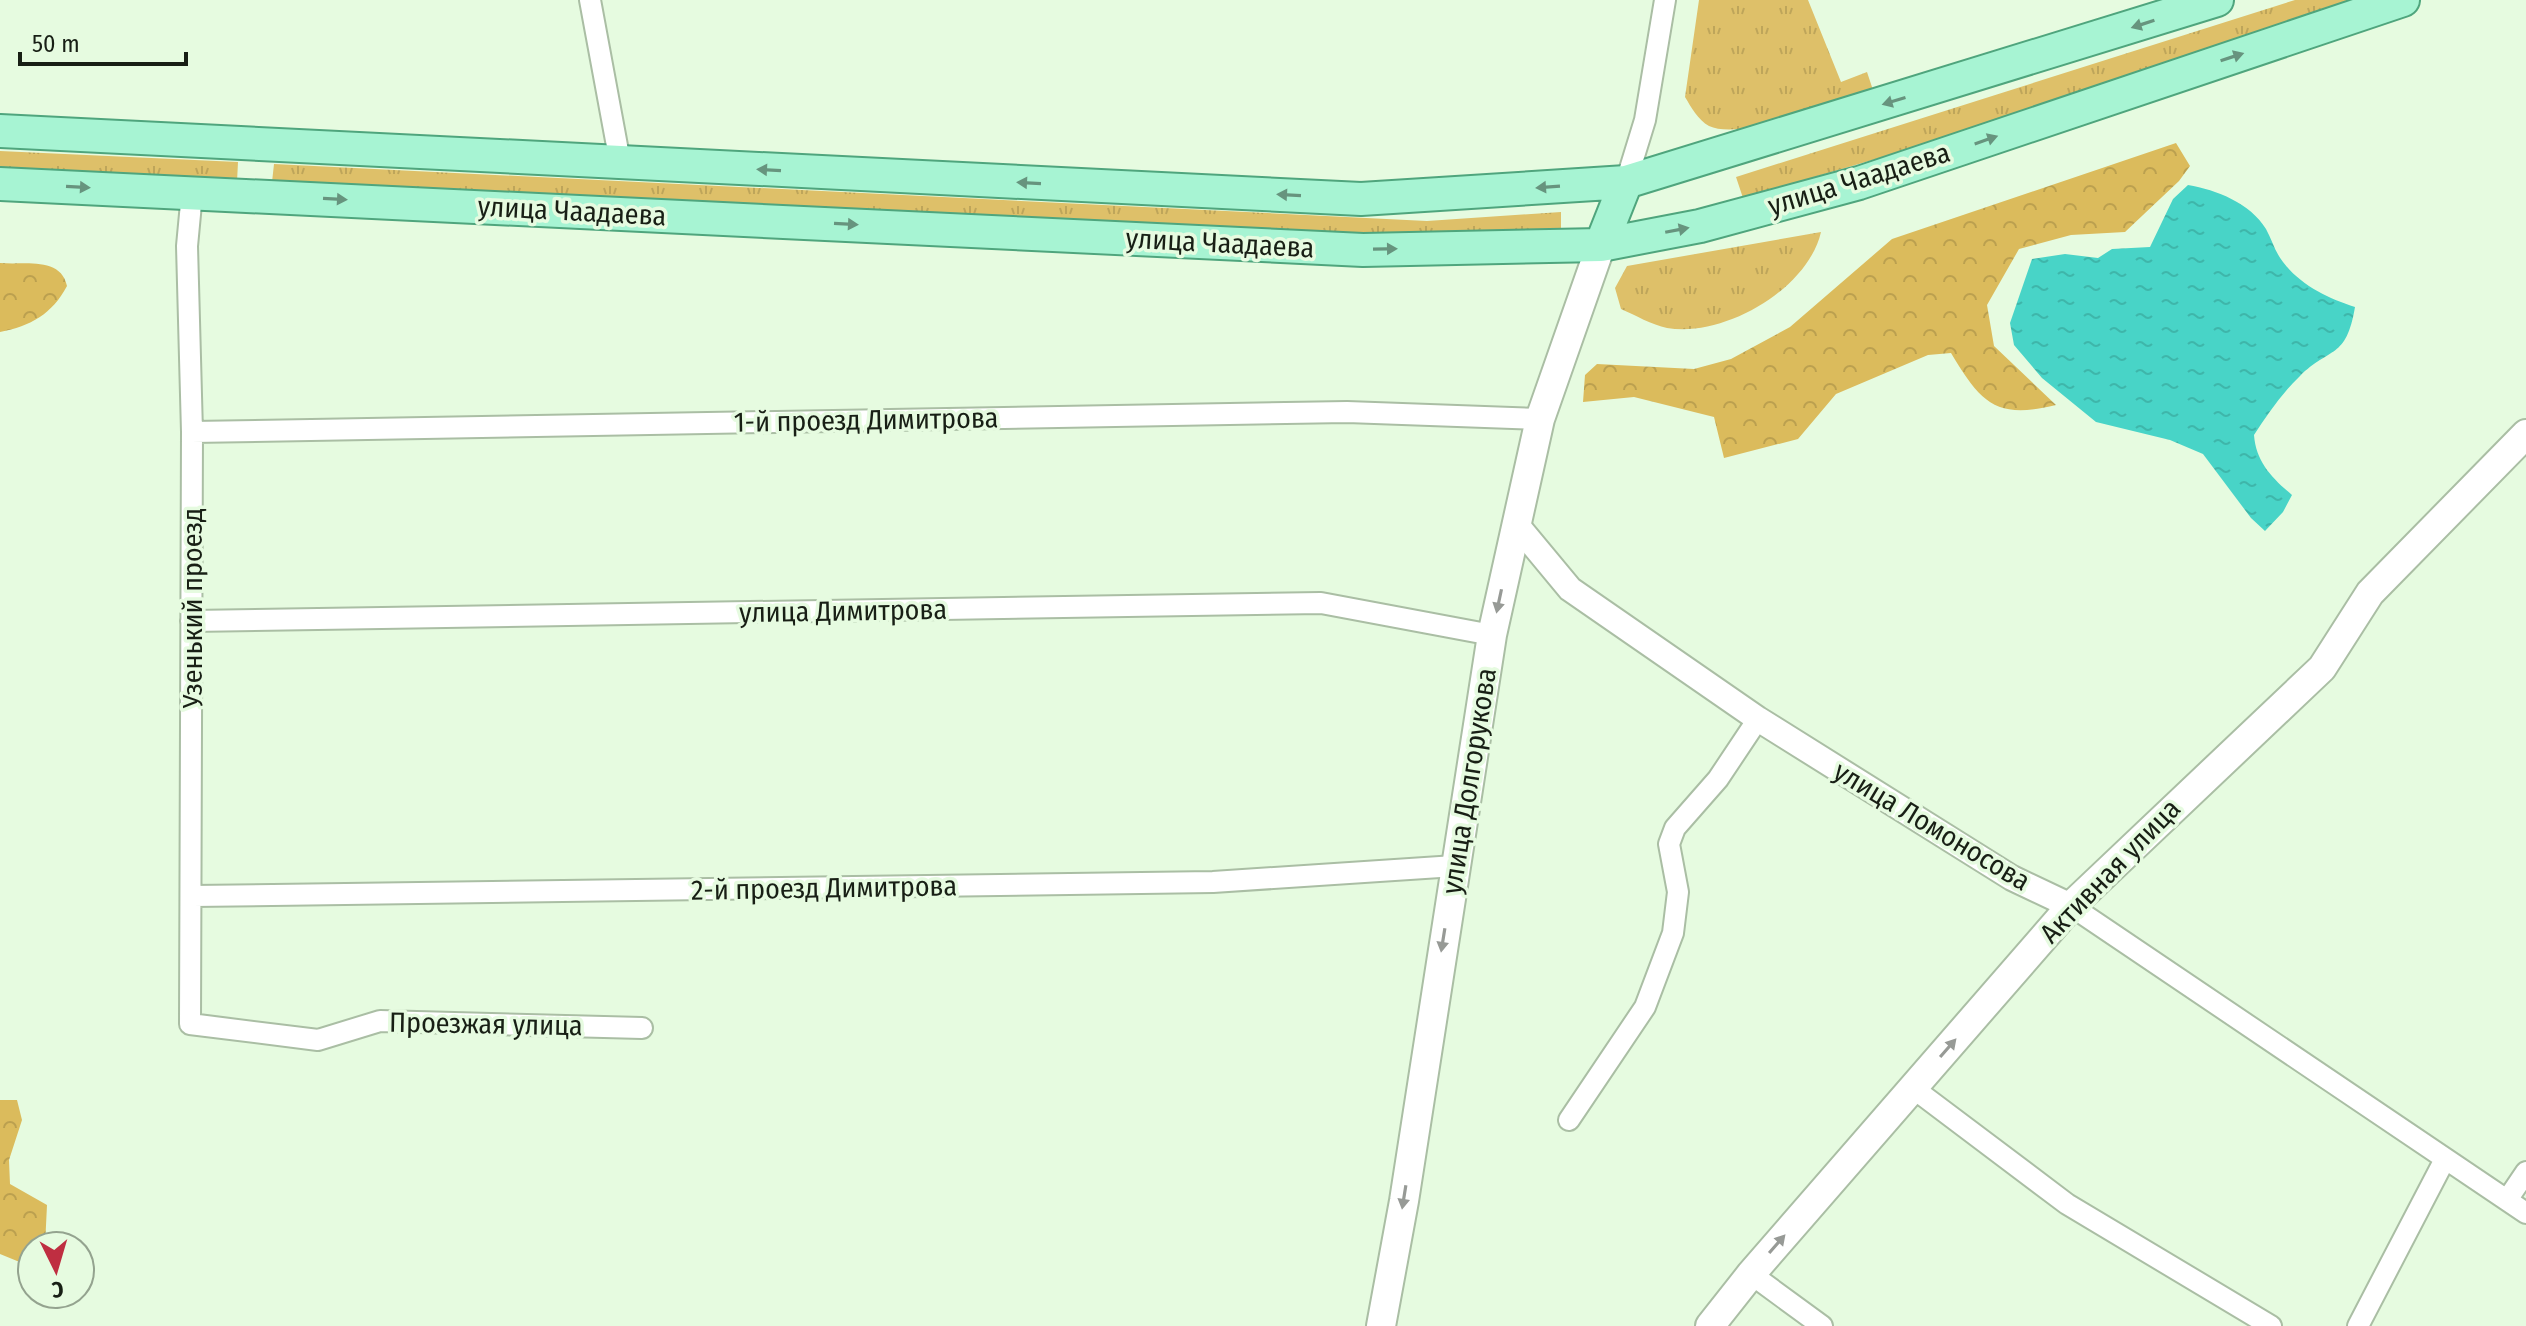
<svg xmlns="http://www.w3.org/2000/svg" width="2526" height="1326" viewBox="0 0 2526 1326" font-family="'Fira Sans Condensed',sans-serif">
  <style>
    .grass { fill: url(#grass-tufts) }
    .forest { fill: url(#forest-crowns) }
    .water { fill: url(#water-ripples) }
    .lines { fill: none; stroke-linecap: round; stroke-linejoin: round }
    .minor-casing { stroke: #aabea4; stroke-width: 24 }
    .tertiary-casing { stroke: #aabea4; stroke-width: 28 }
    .secondary-casing { stroke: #aabea4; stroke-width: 32 }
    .primary-casing { stroke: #4fa57d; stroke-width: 36 }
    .minor { stroke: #fff; stroke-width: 20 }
    .tertiary { stroke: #fff; stroke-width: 24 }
    .secondary { stroke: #fff; stroke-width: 28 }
    .primary { stroke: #a7f4d3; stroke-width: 32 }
    .oneway { fill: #67947e }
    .oneway2 { fill: #979a96 }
    .labels { text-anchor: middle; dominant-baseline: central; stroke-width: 7; stroke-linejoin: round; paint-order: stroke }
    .street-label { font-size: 28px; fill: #181f15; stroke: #e6fbe0 }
  </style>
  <defs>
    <pattern id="grass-tufts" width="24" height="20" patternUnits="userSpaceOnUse" patternTransform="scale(2)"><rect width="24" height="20" fill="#dec069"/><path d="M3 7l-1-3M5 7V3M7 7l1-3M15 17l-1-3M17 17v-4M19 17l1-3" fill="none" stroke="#bea55a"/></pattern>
    <pattern id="forest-crowns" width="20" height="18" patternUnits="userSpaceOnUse" patternTransform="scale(2)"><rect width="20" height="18" fill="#dbbb5c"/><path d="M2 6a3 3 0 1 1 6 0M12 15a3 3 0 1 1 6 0" fill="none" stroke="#bba04f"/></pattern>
    <pattern id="water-ripples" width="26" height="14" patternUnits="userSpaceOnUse" patternTransform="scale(2)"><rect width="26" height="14" fill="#48d4c7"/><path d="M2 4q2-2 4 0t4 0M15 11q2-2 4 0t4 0" fill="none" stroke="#3eb6aa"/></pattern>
  </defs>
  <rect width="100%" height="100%" fill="#e6fbe0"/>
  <path class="grass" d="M1699 0H1808L1841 82 1867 72 1874 93C1839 103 1741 141 1709 126 1698 120 1691 107 1685 97Z
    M2295 0H2363L1879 158 1743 198 1736 177Z
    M0 151 238 162 237 182 0 170Z
    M274 164 1427 221 1561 212V232L1409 239 272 182Z
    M1821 232C1808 289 1724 338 1667 328 1652 325 1635 315 1621 309L1615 288 1627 266Z"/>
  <path class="forest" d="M2176 143 2190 166 2179 181 2125 232 2071 235 2019 249 1987 305 1994 346 2056 405C1996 420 1981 403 1951 353L1928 355 1836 394 1798 439 1724 458 1714 417 1634 397 1583 402 1585 375 1597 364 1694 369 1731 359 1790 327 1892 239Z
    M0 263C25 265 61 257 67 286 52 314 31 326 0 332Z
    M0 1100H17L22 1120 9 1160 10 1184 47 1205 45 1246H32V1258L22 1263 0 1254Z"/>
  <path class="water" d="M2188 185C2217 190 2250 203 2266 229 2272 240 2275 252 2283 262 2300 285 2329 299 2355 307 2346 360 2330 346 2300 376 2282 393 2267 415 2254 435 2256 462 2272 478 2292 495L2283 512 2265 531 2251 518 2203 454 2170 440 2096 422 2042 378 2014 345 2010 323 2032 259 2065 254 2098 258 2112 249 2150 247 2173 199Z"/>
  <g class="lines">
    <defs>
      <path id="minor" d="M590 0 620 162
        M1626 182 1645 120 1665 0
        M192 193 187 246 192 432 190 1024 318 1040 380 1021 642 1028
        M192 432 1347 412 1540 419
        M191 621 1321 603 1492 635
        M193 896 1213 882 1455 866
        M2071 906 2526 1213
        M1913 1088 2067 1204 2271 1326
        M1569 1120 1645 1007 1673 933 1678 892 1669 844 1675 828 1718 779 1758 719
        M2507 1200 2526 1172
        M1751 1274 1822 1326
        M2358 1326 2444 1161"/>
      <path id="tertiary" d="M1516 524 1570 589 1758 719 2012 878 2071 906"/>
      <path id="secondary" d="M1381 1326 1404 1201 1492 635 1540 419 1601 245
        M1710 1326 1751 1274 2071 906 2322 668 2370 593 2526 434"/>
      <path id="primary" d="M0 131 1361 199 1626 182 2217 0
        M0 184 1363 250 1601 245 1700 226 1859 183 2403 0
        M1601 245 1626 182"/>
    </defs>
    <use href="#minor" class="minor-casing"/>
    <use href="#tertiary" class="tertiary-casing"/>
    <use href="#secondary" class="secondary-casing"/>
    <use href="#primary" class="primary-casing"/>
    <use href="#minor" class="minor"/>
    <use href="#tertiary" class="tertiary"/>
    <use href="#secondary" class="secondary"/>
    <use href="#primary" class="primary"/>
  </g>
  <defs><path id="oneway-solid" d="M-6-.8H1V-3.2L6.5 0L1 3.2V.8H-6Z" transform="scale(2)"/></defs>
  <g class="oneway">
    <use href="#oneway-solid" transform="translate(2143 24) rotate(162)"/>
    <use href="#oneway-solid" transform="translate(2232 57) rotate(-18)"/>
    <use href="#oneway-solid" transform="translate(1894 101) rotate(163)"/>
    <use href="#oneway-solid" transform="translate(1986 140) rotate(-19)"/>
    <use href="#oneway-solid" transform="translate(769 170) rotate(-177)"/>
    <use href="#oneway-solid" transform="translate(1029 183) rotate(-177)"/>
    <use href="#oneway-solid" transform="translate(78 187) rotate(3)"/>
    <use href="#oneway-solid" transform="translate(1548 187) rotate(176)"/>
    <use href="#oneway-solid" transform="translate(1289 195) rotate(-177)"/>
    <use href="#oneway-solid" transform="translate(335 199) rotate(3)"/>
    <use href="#oneway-solid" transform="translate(846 224) rotate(3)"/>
    <use href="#oneway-solid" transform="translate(1677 230) rotate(-11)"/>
    <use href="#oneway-solid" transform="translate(1385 249) rotate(-1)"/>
  </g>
  <g class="oneway2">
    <use href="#oneway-solid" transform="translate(1499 601) rotate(102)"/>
    <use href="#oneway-solid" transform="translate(1443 940) rotate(99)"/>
    <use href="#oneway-solid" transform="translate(1948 1048) rotate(-49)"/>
    <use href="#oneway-solid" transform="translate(1404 1197) rotate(99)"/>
    <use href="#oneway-solid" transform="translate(1777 1244) rotate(-49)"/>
  </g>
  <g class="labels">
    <g class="street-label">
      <text transform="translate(1859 179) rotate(-17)">улица Чаадаева</text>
      <text transform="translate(572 211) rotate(3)">улица Чаадаева</text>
      <text transform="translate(1220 243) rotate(3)">улица Чаадаева</text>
      <text transform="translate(866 420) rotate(-1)">1-й проезд Димитрова</text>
      <text transform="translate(192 608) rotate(-90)">Узенький проезд</text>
      <text transform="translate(843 611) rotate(-1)">улица Димитрова</text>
      <text transform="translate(1469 781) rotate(-81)">улица Долгорукова</text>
      <text transform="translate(1932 826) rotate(31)">улица Ломоносова</text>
      <text transform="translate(2110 871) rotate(-46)">Активная улица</text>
      <text transform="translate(824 888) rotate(-1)">2-й проезд Димитрова</text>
      <text transform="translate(486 1024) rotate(1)">Проезжая улица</text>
    </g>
  </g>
  <g transform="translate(56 1270) rotate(175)"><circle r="38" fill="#e6fbe0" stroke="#94a38f" stroke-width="2"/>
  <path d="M0-6L14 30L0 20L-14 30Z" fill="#bf2e41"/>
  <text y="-12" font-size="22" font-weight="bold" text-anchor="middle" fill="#181f15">С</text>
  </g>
  <path d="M20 52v12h166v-12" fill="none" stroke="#181f15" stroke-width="4"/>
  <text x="32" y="52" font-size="24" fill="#181f15" stroke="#e6fbe0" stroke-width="6" paint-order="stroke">50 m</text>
</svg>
